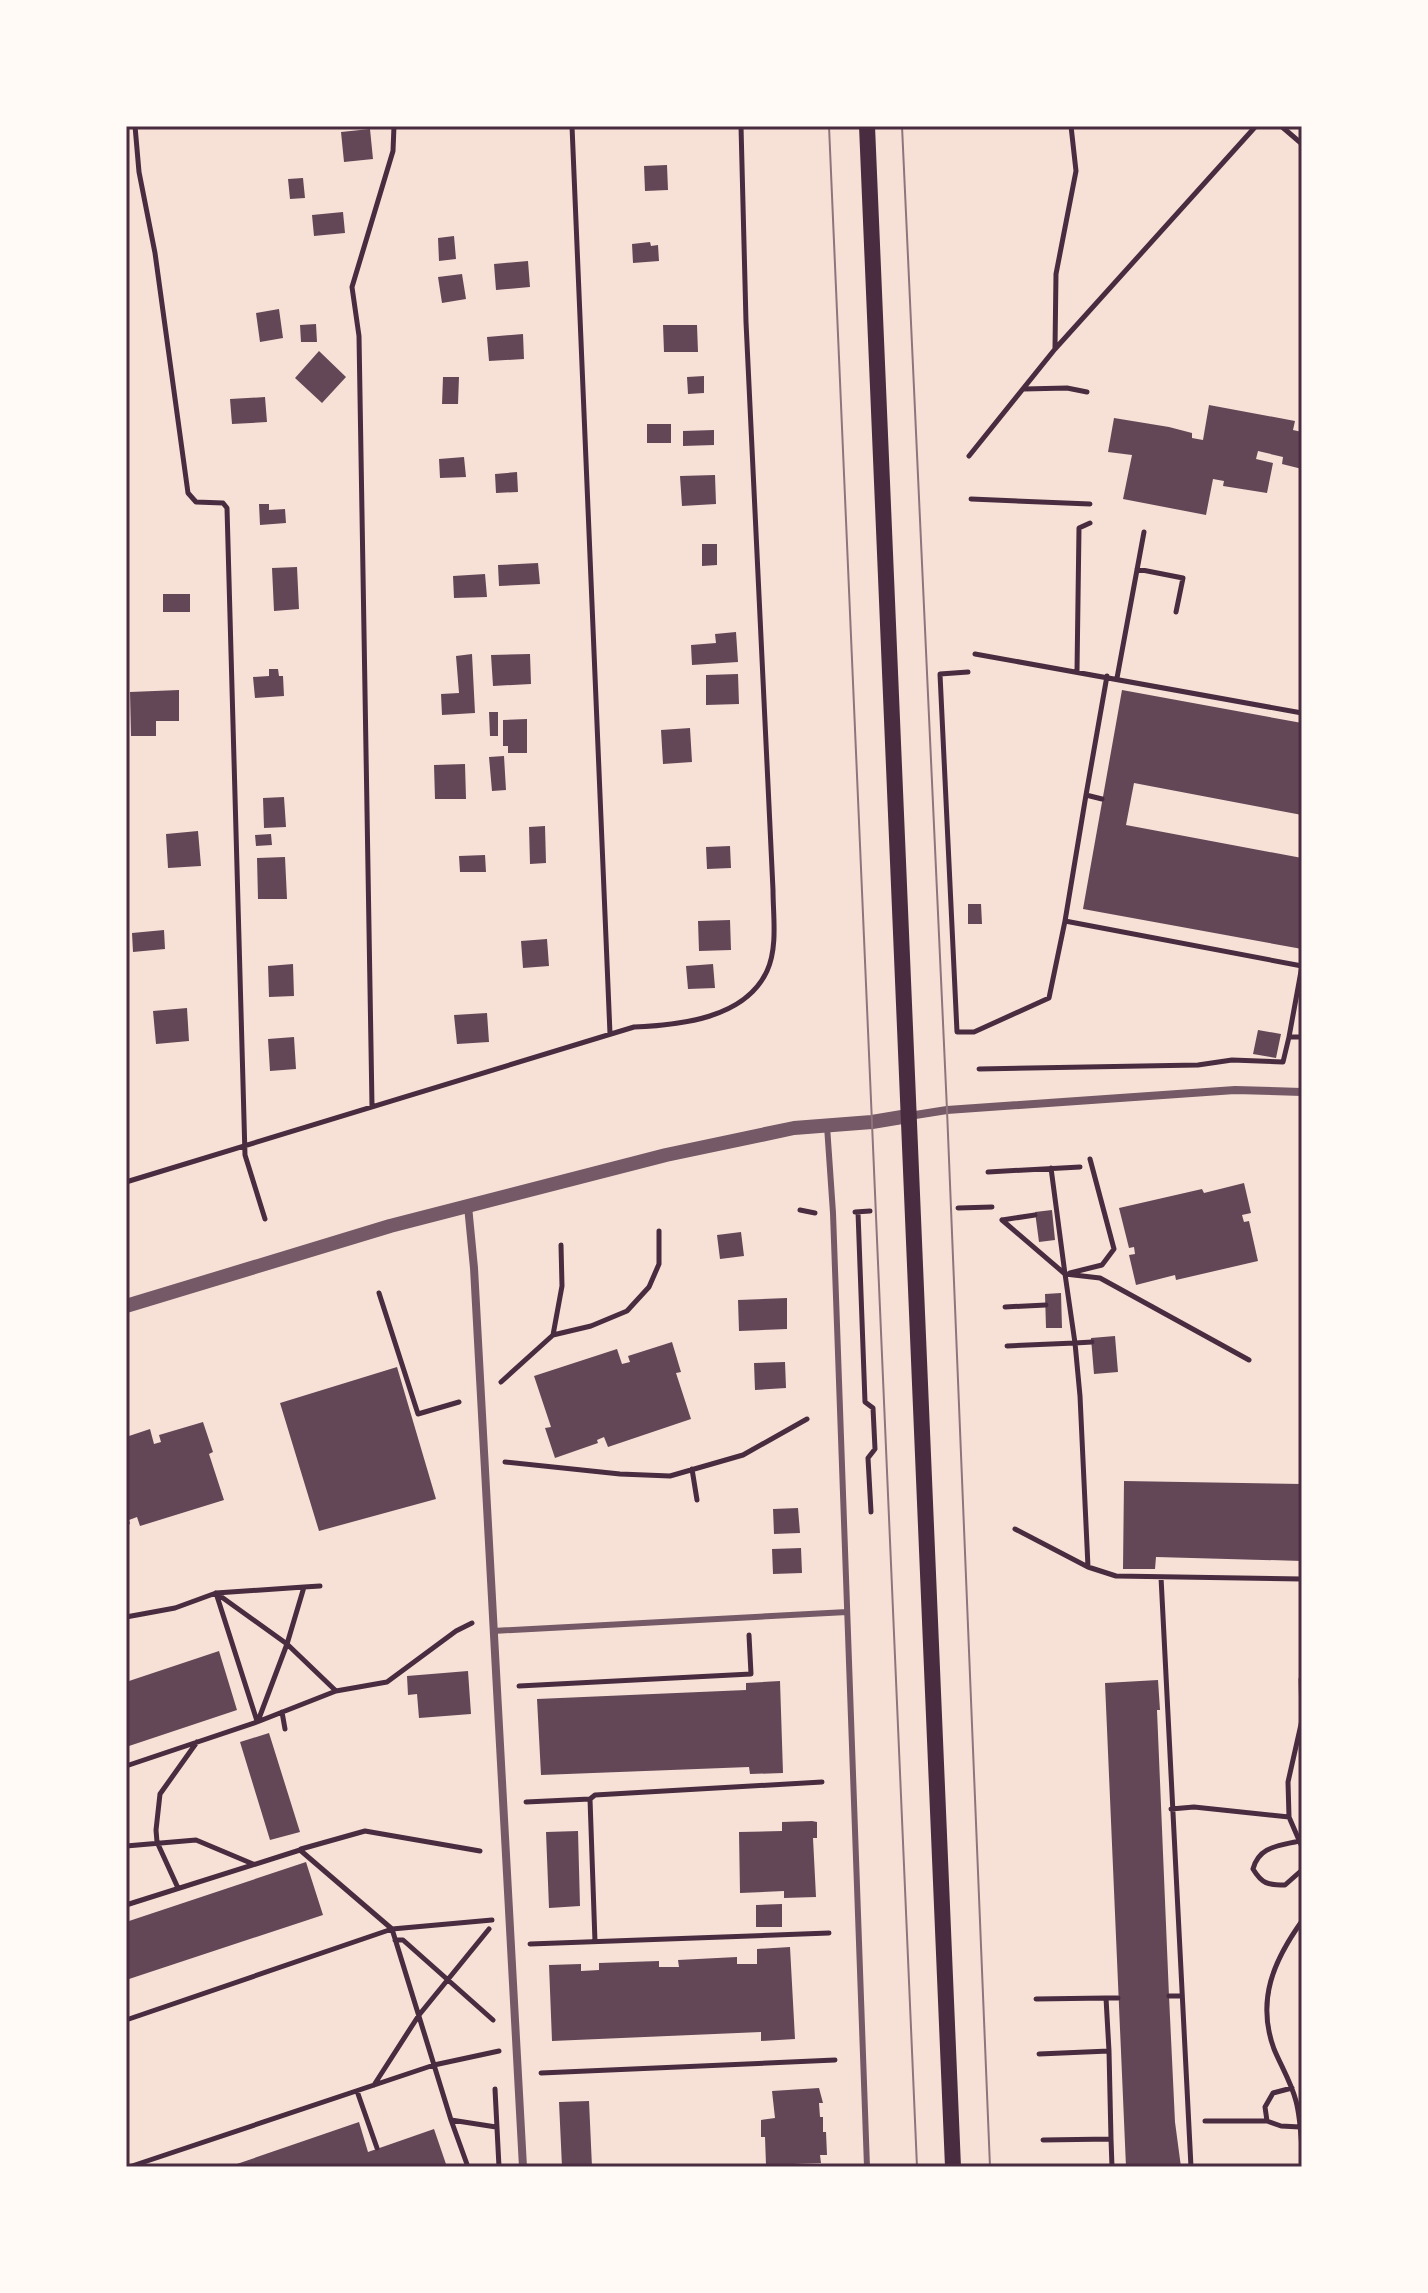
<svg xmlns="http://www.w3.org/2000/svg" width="1428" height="2293" viewBox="0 0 1428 2293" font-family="Rubik,sans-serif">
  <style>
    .building { fill: #644757 }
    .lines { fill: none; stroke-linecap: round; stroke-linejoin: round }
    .path { stroke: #4a2c40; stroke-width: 5 }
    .service { stroke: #755966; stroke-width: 6 }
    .minor { stroke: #755966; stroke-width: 8 }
    .tertiary { stroke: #755966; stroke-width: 14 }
    .secondary { stroke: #4a2c40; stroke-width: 16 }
    .tram { stroke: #8f747c; stroke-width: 2 }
    .neatline { fill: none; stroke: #4a2c40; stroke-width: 3 }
  </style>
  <rect width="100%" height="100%" fill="#f7e1d7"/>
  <path class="building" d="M370 129 373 159 344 162 341 132Z
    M667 165 668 190 645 191 644 166Z
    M303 178 305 198 290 199 288 179Z
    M343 212 345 233 314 236 312 215Z
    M454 236 456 259 439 261 438 238Z
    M650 242 651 246 658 245 659 261 633 263 632 244Z
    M528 261 530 287 496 290 494 264Z
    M462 274 466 299 442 303 438 277Z
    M279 309 283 338 260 342 256 313Z
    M316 324 317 342H301L300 325Z
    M663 325H697L698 352H664Z
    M523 334 524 359 489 361 487 337Z
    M319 351 346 377 322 403 295 378Z
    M704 376V393L688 394 687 377Z
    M443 377H459L458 404H442Z
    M265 397 267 422 232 424 230 399Z
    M1209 405 1295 421 1293 430 1302 432V469L1282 464 1283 457 1258 451 1256 459 1273 463 1267 493 1223 486 1224 481 1213 479 1206 515 1123 499 1132 455 1108 452 1114 418 1169 427 1192 433V438L1203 440Z
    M647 424H671V443H647Z
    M714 430V445L683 446V431Z
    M464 457 466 477 440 478 439 459Z
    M517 472 518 492 496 493 495 474Z
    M715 475 716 504 682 506 680 476Z
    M259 504H269V510L285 509 286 523 260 525Z
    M702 544H717V565L702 566Z
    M538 563 540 584 499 586 498 565Z
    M297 567 299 609 274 611 272 568Z
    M485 574 487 597 454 598 453 576Z
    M163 594H190V612H163Z
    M736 632 738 662 692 665 691 645 716 643 715 634Z
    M472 654 475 713 442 715 441 694 459 693 456 656Z
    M530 654 531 684 493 686 491 655Z
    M269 669H278L279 676H283L284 696 255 698 253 677 269 676Z
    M738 674 739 704 706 705V675Z
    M179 690V721H156V736H131L130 692Z
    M1122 690 1302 723V815L1134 783 1126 825 1302 858V949L1083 909Z
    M489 712H498V736H490Z
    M527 719V753H508V746H503V720Z
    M690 728 692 762 663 764 661 730Z
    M504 756 506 790 492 791 489 757Z
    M465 764 466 799H435L434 765Z
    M284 797 286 827 264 828 263 798Z
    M545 826 546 863 530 864 529 827Z
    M198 831 201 866 168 868 166 834Z
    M271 834 272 845 256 846 255 835Z
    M730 846 731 868 707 869 706 847Z
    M485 855 486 872H460L459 856Z
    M285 857 287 899H258L257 858Z
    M968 904H981L982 924H968Z
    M730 920 731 950 699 951 698 921Z
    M164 930 165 949 133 952 132 933Z
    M547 939 549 966 523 968 521 941Z
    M293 964 294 996 269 997 268 966Z
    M713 964 715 988 688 989 686 966Z
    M187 1008 189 1041 156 1044 153 1011Z
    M487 1013 489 1042 457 1044 454 1015Z
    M1258 1030 1281 1034 1276 1058 1253 1054Z
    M294 1037 296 1069 270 1071 268 1039Z
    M1244 1183 1251 1213 1242 1215 1244 1222 1249 1221 1258 1261 1176 1280 1175 1275 1136 1285 1129 1255 1135 1254 1134 1247 1129 1248 1119 1208 1202 1189 1204 1193Z
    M1052 1210 1055 1240 1039 1242 1035 1212Z
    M741 1232 744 1256 720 1259 717 1235Z
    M1061 1293 1062 1328H1046L1045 1294Z
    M787 1298V1329L739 1331 738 1300Z
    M1115 1336 1118 1372 1094 1374 1091 1338Z
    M672 1342 681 1372 676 1373 691 1419 608 1447 604 1437 597 1440 598 1443 555 1458 545 1428 551 1427 534 1376 617 1349 622 1364 630 1362 628 1356Z
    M785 1362 786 1388 755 1390 754 1363Z
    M397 1367 436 1499 319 1531 280 1403Z
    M203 1422 213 1452 209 1454 224 1500 140 1526 137 1517 129 1520 130 1524 126 1525V1437L150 1429 154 1444 161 1442 159 1435Z
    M1124 1481 1302 1484V1561L1156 1557 1155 1569H1123Z
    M798 1508 800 1533 774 1534 773 1509Z
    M801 1548 802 1573 773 1574 772 1549Z
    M219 1651 237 1710 126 1747V1682Z
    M468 1671 471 1714 419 1718 417 1694 408 1695 407 1676Z
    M1158 1680 1160 1710H1157L1169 1996 1175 2122 1181 2167H1126L1105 1683Z
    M780 1681 783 1773 750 1774 749 1767 541 1775 537 1699 746 1690V1683Z
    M269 1733 300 1832 270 1840 240 1742Z
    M812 1821 817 1822V1838H813L816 1897 784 1898V1891L740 1893 739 1832 782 1831V1822Z
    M578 1831 580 1906 549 1908 546 1832Z
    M306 1862 323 1915 126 1980V1922Z
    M782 1904V1927H756V1905Z
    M790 1947 795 2039 761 2041V2032L552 2041 549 1965 581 1964V1971L599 1970V1963L659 1961V1967H679L678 1960 737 1957V1964H757V1949Z
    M819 2088 823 2103H819L820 2117H823V2132H826L827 2155H820L821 2163 766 2165 765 2137H761V2120L775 2118 772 2091Z
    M589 2101 592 2167H562L559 2102Z
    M359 2122 368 2152 434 2129 447 2167H228Z"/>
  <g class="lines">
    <path class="path" d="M135 126 139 172 155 253 188 493 196 502 223 503 227 508 245 1155 265 1219
      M572 126 610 1034
      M1281 126 1302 144
      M1055 348 1056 274 1076 171 1071 126
      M1024 389 1067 388 1087 392
      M969 456 1055 349 1256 126
      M971 499 1090 504
      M1137 569 1183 578 1176 612
      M975 654 1302 713
      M1077 671 1079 528 1090 523
      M968 672 940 674 957 1032H974L1049 998 1065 921
      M1117 678 1144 532
      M1086 795 1065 921 1302 966 1289 1037H1302
      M1102 799 1086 795 1107 676
      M979 1069 1198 1065 1232 1060 1283 1062 1289 1037
      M372 1106 359 336 352 287 393 151 394 126
      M988 1172 1080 1167
      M126 1182 634 1027C679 1025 745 1019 767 971 778 947 773 915 773 890L746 322 741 126
      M958 1208 992 1207
      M800 1210 815 1213
      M855 1212 870 1211
      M858 1212 865 1402 873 1408 875 1449 868 1458 871 1512
      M1002 1220 1065 1274 1051 1168
      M1002 1220 1035 1215
      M1070 1273 1102 1265 1114 1249 1090 1159
      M1065 1274 1100 1278 1249 1360
      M379 1293 418 1414 459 1402
      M1005 1307 1046 1305
      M553 1335 562 1286 561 1245
      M1092 1342 1075 1343 1080 1396 1088 1567 1116 1576 1302 1579
      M1007 1346 1075 1343 1065 1274
      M501 1382 553 1335 591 1326 627 1311 649 1287 659 1264V1231
      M505 1462 620 1474 670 1476 743 1455 807 1419
      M692 1469 697 1500
      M1015 1529 1088 1567
      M1161 1577 1191 2167
      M216 1593 287 1644 336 1691 387 1682 456 1631 472 1623
      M216 1593 257 1721
      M126 1617 175 1608 216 1593 304 1587
      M1301 1679 1302 1716
      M519 1686 751 1674 749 1635
      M282 1712 285 1729
      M1302 1720 1288 1782 1289 1817 1302 1847
      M258 1721 287 1644 304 1587 320 1586
      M126 1766 257 1722 336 1691
      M590 1799 595 1795 822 1782
      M526 1802 590 1799 595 1942
      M1171 1809 1194 1807 1289 1817
      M1299 1841C1279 1846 1259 1846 1253 1869 1262 1884 1268 1885 1285 1885L1302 1870
      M126 1846 196 1840 253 1864
      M301 1849 365 1831 480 1851
      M178 1888 157 1842 156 1830 160 1794 197 1742
      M126 1905 300 1850 392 1929 451 2120 496 2127
      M1302 1921C1274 1960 1256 2000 1274 2049 1281 2066 1291 2082 1296 2101 1300 2116 1301 2134 1302 2150
      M395 1940H403L493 2020
      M530 1944 829 1933
      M1169 1996H1182
      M1106 1998H1118
      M1036 1999 1106 1998 1109 2051 1039 2054
      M126 2020 392 1929 492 1920
      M541 2073 835 2060
      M374 2085 419 2015 489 1929
      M1292 2088 1273 2093 1265 2107 1267 2121 1281 2126 1300 2127
      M495 2089 499 2167
      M357 2091 377 2148
      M451 2120 468 2167
      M1205 2121H1267
      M1111 2139 1112 2167
      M1043 2140 1111 2139 1109 2051
      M129 2167 434 2065 499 2051"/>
    <path class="service" d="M827 1126 833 1213 867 2167
      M493 1631 847 1612"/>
    <path class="minor" d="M909 1116 947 1110 1235 1090 1302 1092
      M468 1206 474 1268 523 2167"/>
    <path class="tertiary" d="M126 1306 390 1226 666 1155 794 1128 872 1122 908 1116"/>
    <path class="secondary" d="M867 126 953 2167"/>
    <path class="tram" d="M829 126 917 2167
      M902 126 947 1110 990 2167"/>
  </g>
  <rect width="1428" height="2293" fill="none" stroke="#fffaf5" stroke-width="256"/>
  <rect x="128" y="128" width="1172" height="2037" class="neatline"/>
</svg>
